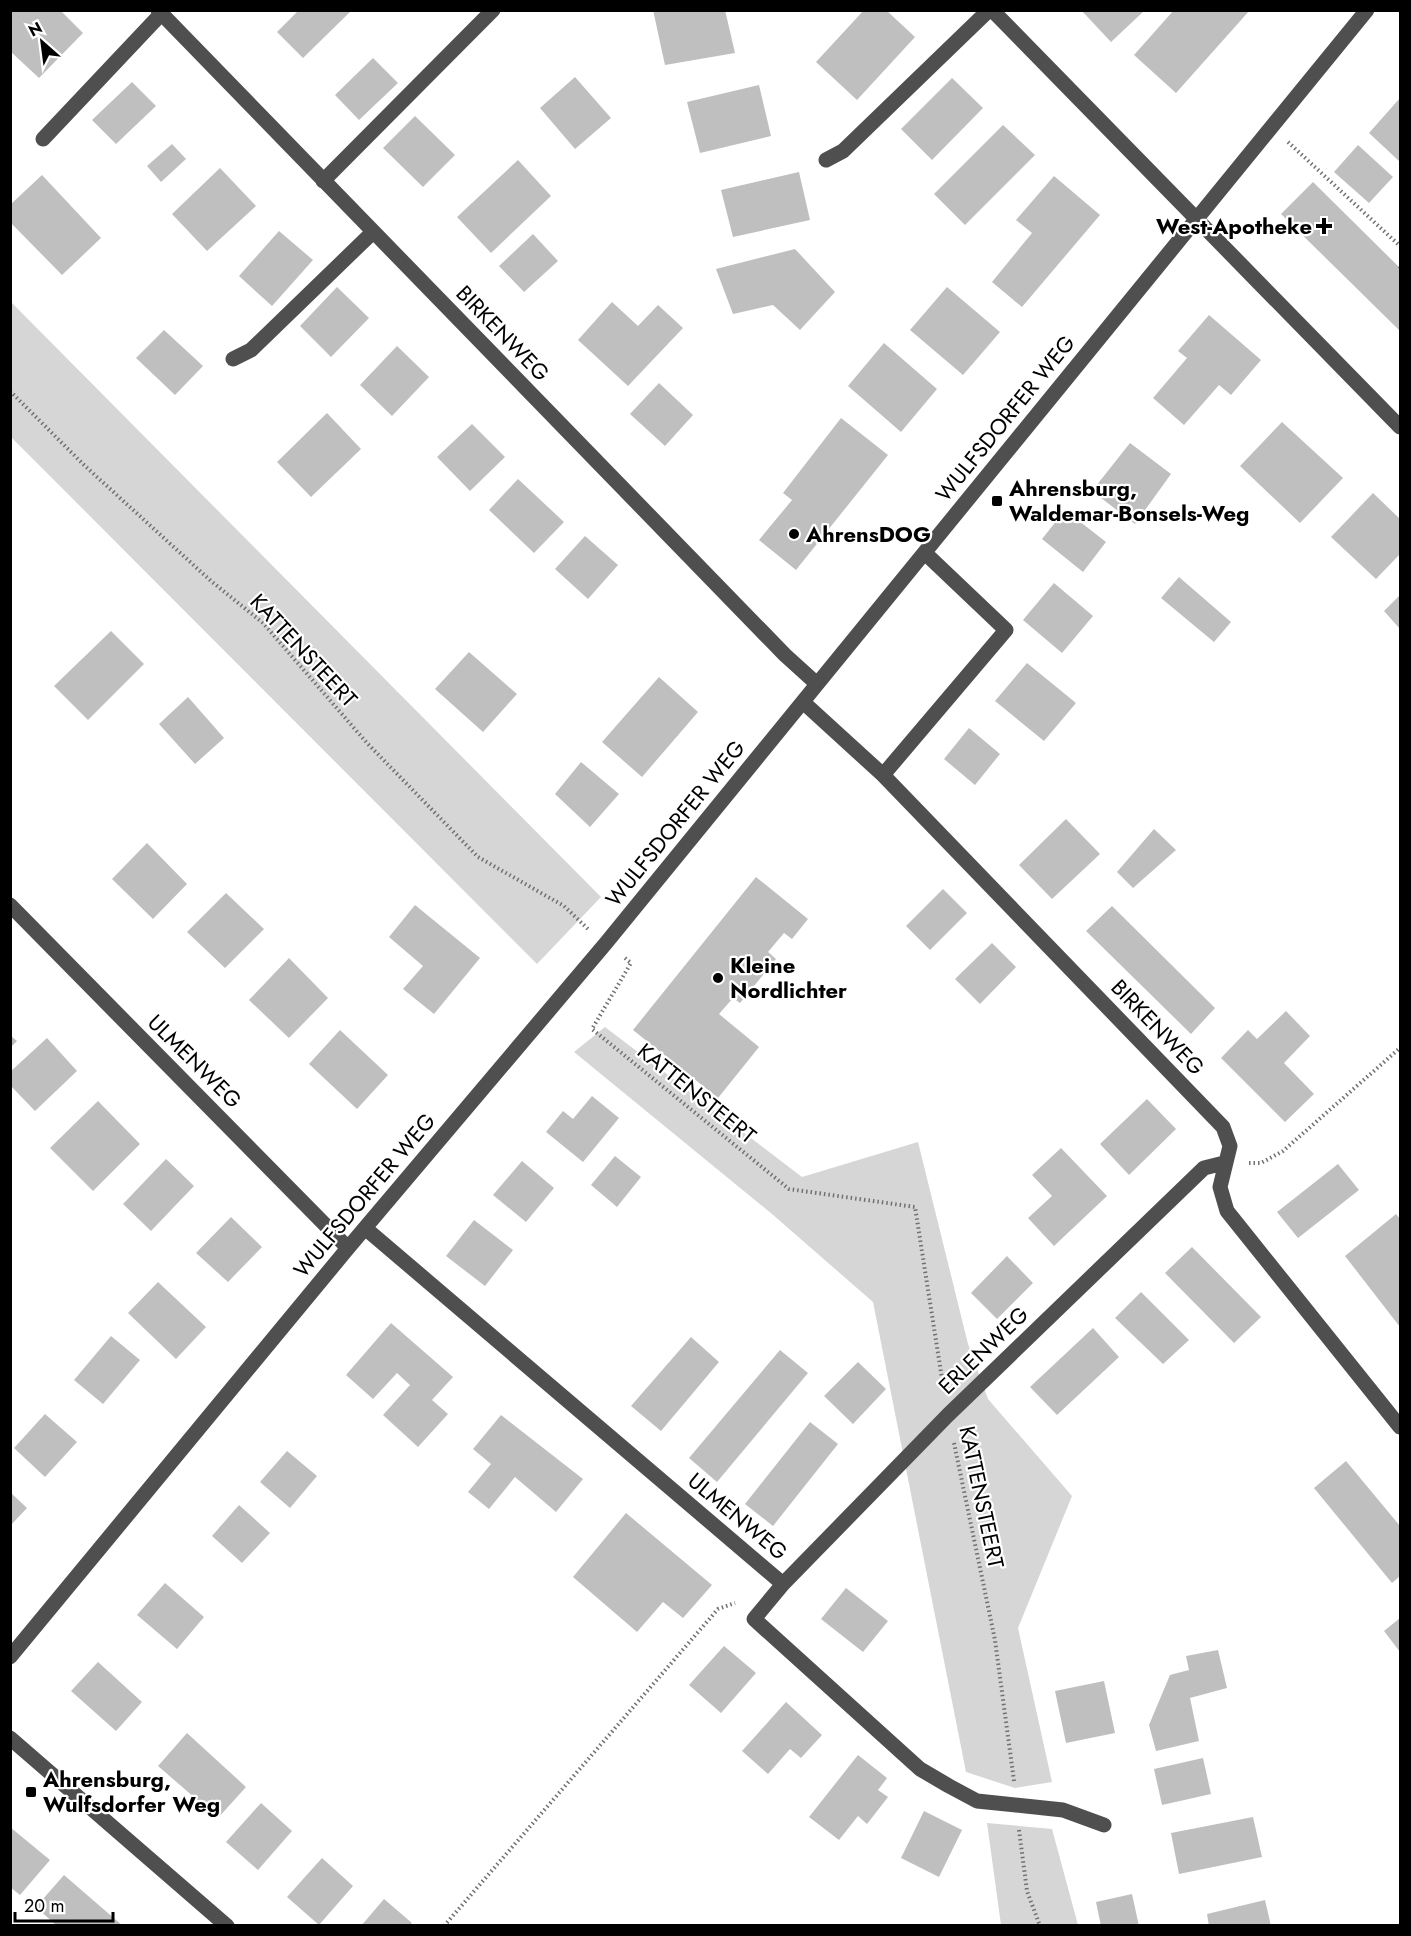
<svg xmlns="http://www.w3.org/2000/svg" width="1411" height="1936" viewBox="0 0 1411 1936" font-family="Jost,sans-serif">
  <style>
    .green { fill: #d6d6d6 }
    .building { fill: #bfbfbf }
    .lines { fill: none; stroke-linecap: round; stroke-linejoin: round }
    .path { stroke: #717171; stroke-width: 4; stroke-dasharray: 1.5 3; stroke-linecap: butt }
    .minor { stroke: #4f4f4f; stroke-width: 15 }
    .poi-dot { fill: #000; stroke: #fff; stroke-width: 2 }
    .labels { text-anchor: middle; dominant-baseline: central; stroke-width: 4.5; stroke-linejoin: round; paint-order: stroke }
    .poi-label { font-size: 22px; font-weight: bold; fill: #000; stroke: #fff; text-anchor: start }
    .street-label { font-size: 22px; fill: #000; stroke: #fff }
  </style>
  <rect width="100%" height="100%" fill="#fff"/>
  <path class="green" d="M10 301 601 897 537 964 11 437Z
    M605 1027 802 1177 918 1142 968 1344 988 1399 1072 1496 1018 1628 1052 1782 1015 1788 966 1772 873 1302 772 1214 574 1052Z
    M987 1823 1052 1829 1078 1925H1001Z"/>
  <path class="building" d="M10 10H60L83 33 39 78 10 51Z
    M299 10H352L303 58 277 32Z
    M653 10H725L735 53 665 65Z
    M864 10H886L915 37 857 100 816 62Z
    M1081 10H1145L1111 42Z
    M1174 10H1250L1176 93 1134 55Z
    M373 58 398 83 359 120 335 95Z
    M575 77 611 118 575 149 540 108Z
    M952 78 983 108 932 160 901 129Z
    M132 82 156 106 116 144 92 120Z
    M759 85 771 136 700 153 687 102Z
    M1400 98V159L1399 161 1369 133Z
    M415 116 455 155 423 187 383 148Z
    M1003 125 1035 155 965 225 934 194Z
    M172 144 186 159 161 182 147 166Z
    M1358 145 1393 177 1369 203 1334 172Z
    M518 160 551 196 491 253 457 217Z
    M220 168 256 206 207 251 172 214Z
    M799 172 810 220 733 237 721 190Z
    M42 175 101 238 62 275 10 222V205Z
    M1054 176 1100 215 1022 307 992 282 1032 233 1016 220Z
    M1313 182 1400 268V331L1281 214Z
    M279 231 313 260 272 306 239 276Z
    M533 234 558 261 524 292 499 266Z
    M795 249 835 292 800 330 773 305 733 314 716 269Z
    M337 287 369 318 331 357 300 326Z
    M947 287 1000 332 963 375 910 330Z
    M612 302 638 326 658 305 683 328 628 386 578 340Z
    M1209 315 1261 360 1231 395 1219 385 1184 425 1153 398 1187 358 1178 351Z
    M164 330 203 366 175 395 136 358Z
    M884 343 937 389 901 432 848 386Z
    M397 346 429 377 392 416 360 385Z
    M659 383 693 415 665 446 630 414Z
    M327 413 361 449 311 497 277 462Z
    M841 418 888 455 796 570 759 540 792 500 783 493Z
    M1282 422 1343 478 1300 523 1240 466Z
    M472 424 505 457 470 491 437 457Z
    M1130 443 1171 474 1135 524 1092 491Z
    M518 479 564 522 534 553 489 510Z
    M1373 493 1400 519V554L1376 579 1331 537Z
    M1065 510 1106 542 1083 572 1042 539Z
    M585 536 618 565 588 599 555 569Z
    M1179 577 1231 622 1214 642 1161 598Z
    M1054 583 1093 616 1062 653 1023 620Z
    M1400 595V629L1384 611Z
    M111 631 144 664 88 720 54 686Z
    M469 652 517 694 483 732 435 689Z
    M1027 663 1076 703 1044 741 995 701Z
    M659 677 698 712 642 777 602 742Z
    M188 697 224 738 195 764 159 724Z
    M969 728 1000 754 975 785 944 759Z
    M581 762 619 794 590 827 555 794Z
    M1066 819 1100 854 1052 899 1019 865Z
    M1154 829 1176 850 1133 888 1117 872Z
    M147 843 187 884 153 919 112 879Z
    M756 877 808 919 792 939 784 933 768 952 776 959 740 1003 733 998 719 1014 759 1047 718 1098 633 1030Z
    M943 889 967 913 930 950 906 926Z
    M226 893 264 929 225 968 187 932Z
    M415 905 480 958 434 1014 403 989 423 966 389 937Z
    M1112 906 1215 1008 1191 1034 1086 931Z
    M992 943 1016 967 980 1004 955 979Z
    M289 958 328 998 289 1038 249 1000Z
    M1286 1011 1310 1036 1284 1063 1314 1094 1285 1122 1221 1058 1248 1030 1257 1039Z
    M340 1030 388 1075 357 1109 309 1064Z
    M10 1035 17 1041 10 1048Z
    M47 1038 77 1071 35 1111 10 1085V1072Z
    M592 1096 619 1118 583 1162 546 1132 563 1111 573 1119Z
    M1147 1099 1176 1129 1129 1175 1100 1144Z
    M98 1101 140 1144 93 1191 50 1148Z
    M1061 1148 1107 1196 1054 1246 1028 1218 1052 1196 1032 1175Z
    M615 1156 641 1177 617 1207 591 1185Z
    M166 1159 194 1186 151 1231 123 1204Z
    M522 1161 554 1188 526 1222 493 1195Z
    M1338 1164 1359 1190 1298 1238 1277 1212Z
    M1396 1214 1400 1219V1327L1345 1256Z
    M231 1217 262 1247 228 1282 196 1253Z
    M474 1220 513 1250 485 1286 446 1256Z
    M1192 1247 1261 1317 1234 1343 1165 1273Z
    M1007 1256 1033 1283 997 1319 971 1293Z
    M158 1282 206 1327 176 1359 128 1313Z
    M1141 1292 1189 1340 1163 1364 1115 1318Z
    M391 1323 453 1377 432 1400 448 1414 418 1447 383 1415 410 1385 397 1373 373 1399 346 1375Z
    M1093 1328 1119 1357 1057 1415 1030 1387Z
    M111 1336 140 1360 103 1404 74 1380Z
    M691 1337 719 1362 661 1431 631 1406Z
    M780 1350 808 1373 717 1482 689 1458Z
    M858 1362 886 1389 853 1424 824 1396Z
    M45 1414 77 1442 45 1477 14 1448Z
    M501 1415 583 1479 556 1512 515 1477 489 1509 468 1492 491 1464 473 1449Z
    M810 1422 838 1444 773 1526 745 1504Z
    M287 1451 317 1476 290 1508 260 1482Z
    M1346 1461 1400 1526V1576L1392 1583 1314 1488Z
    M10 1492 27 1508 10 1526Z
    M239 1505 270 1533 242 1563 212 1536Z
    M626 1513 712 1585 683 1618 663 1602 637 1632 573 1577Z
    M165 1583 204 1617 177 1649 137 1615Z
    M846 1588 888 1621 863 1652 821 1619Z
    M1400 1618V1652L1384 1631Z
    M724 1646 756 1673 721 1713 689 1685Z
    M1218 1650 1227 1688 1190 1698 1199 1741 1156 1751 1149 1725 1170 1675 1189 1670 1186 1656Z
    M98 1662 142 1702 116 1731 71 1691Z
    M1104 1681 1115 1733 1066 1743 1055 1691Z
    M786 1702 822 1735 801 1758 790 1749 768 1774 742 1751Z
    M187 1733 246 1787 218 1818 158 1766Z
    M858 1755 887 1778 878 1790 888 1797 867 1824 858 1816 839 1840 809 1817Z
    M1203 1758 1211 1794 1162 1805 1154 1769Z
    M261 1803 292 1831 258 1870 226 1842Z
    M924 1811 962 1830 939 1877 901 1858Z
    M1253 1817 1262 1857 1179 1874 1171 1833Z
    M10 1827 50 1860 20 1895 10 1887Z
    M322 1858 353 1886 319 1925 287 1897Z
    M64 1875 94 1901 123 1926H57L36 1907Z
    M1132 1894 1139 1926H1101L1096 1902Z
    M384 1899 412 1923 409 1926H361Z
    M1265 1900 1271 1926H1209L1207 1914Z"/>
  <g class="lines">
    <path class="path" d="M1288 142 1400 246
      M1400 268V267
      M10 391 85 466 211 581 263 623 367 743 478 857 564 906 588 929
      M625 958 631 963 592 1029 789 1189 915 1207 943 1385
      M1249 1163H1261L1283 1151 1400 1048
      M954 1443 995 1640 1014 1781
      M1019 1830 1027 1891 1040 1926
      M444 1926 718 1609 735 1603"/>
    <path class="minor" d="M158 10 785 655 817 684
      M992 10 1400 427
      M43 139 161 14
      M826 160 843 151 989 10
      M323 181 493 10
      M233 359 251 350 373 232
      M803 702 883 775 1223 1127 1230 1146 1220 1187 1227 1211 1400 1427
      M883 775 1006 630 925 553
      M10 905 348 1248
      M365 1228 783 1584 754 1619 920 1769 949 1786 977 1801 1063 1810 1104 1825
      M783 1584 948 1415 1204 1168 1224 1163
      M10 1657 348 1248 606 943 1367 10
      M10 1738 227 1926"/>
  </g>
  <g class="poi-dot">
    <path d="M1321 217h6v6h6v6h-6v6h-6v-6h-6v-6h6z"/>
    <rect x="991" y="495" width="12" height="12" rx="3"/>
    <circle cx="794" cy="534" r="6"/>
    <circle cx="718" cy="978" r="6"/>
    <rect x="25" y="1786" width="12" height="12" rx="3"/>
  </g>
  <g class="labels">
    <g class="poi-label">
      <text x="1312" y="226" text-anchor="end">West-Apotheke</text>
      <text x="1009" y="488">Ahrensburg,<tspan x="1009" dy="25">Waldemar-Bonsels-Weg</tspan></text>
      <text x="806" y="534">AhrensDOG</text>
      <text x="730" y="965">Kleine<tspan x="730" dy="25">Nordlichter</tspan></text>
      <text x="43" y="1779">Ahrensburg,<tspan x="43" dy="25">Wulfsdorfer Weg</tspan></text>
    </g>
    <g class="street-label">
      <text transform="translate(503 333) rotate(46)">BIRKENWEG</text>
      <text transform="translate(1005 418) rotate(-51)">WULFSDORFER WEG</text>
      <text transform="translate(304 650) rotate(47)">KATTENSTEERT</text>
      <text transform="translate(675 823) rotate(-51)">WULFSDORFER WEG</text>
      <text transform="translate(1158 1027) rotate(46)">BIRKENWEG</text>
      <text transform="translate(195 1061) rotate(45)">ULMENWEG</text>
      <text transform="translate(697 1093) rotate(39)">KATTENSTEERT</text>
      <text transform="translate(364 1195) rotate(-50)">WULFSDORFER WEG</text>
      <text transform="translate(983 1350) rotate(-44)">ERLENWEG</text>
      <text transform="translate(982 1497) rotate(78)">KATTENSTEERT</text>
      <text transform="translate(738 1516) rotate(40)">ULMENWEG</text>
    </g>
  </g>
  <rect width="1411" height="1936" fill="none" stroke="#000000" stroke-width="24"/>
  <g transform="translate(42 42) rotate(332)" stroke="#ffffff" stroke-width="4.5" paint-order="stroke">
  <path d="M0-4.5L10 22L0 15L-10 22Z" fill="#000000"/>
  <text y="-9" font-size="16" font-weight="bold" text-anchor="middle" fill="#000000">N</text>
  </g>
  <path d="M15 1912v9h98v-9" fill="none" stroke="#000000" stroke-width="3"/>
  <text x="24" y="1912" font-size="18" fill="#000000" stroke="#ffffff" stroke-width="4.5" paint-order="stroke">20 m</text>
</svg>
